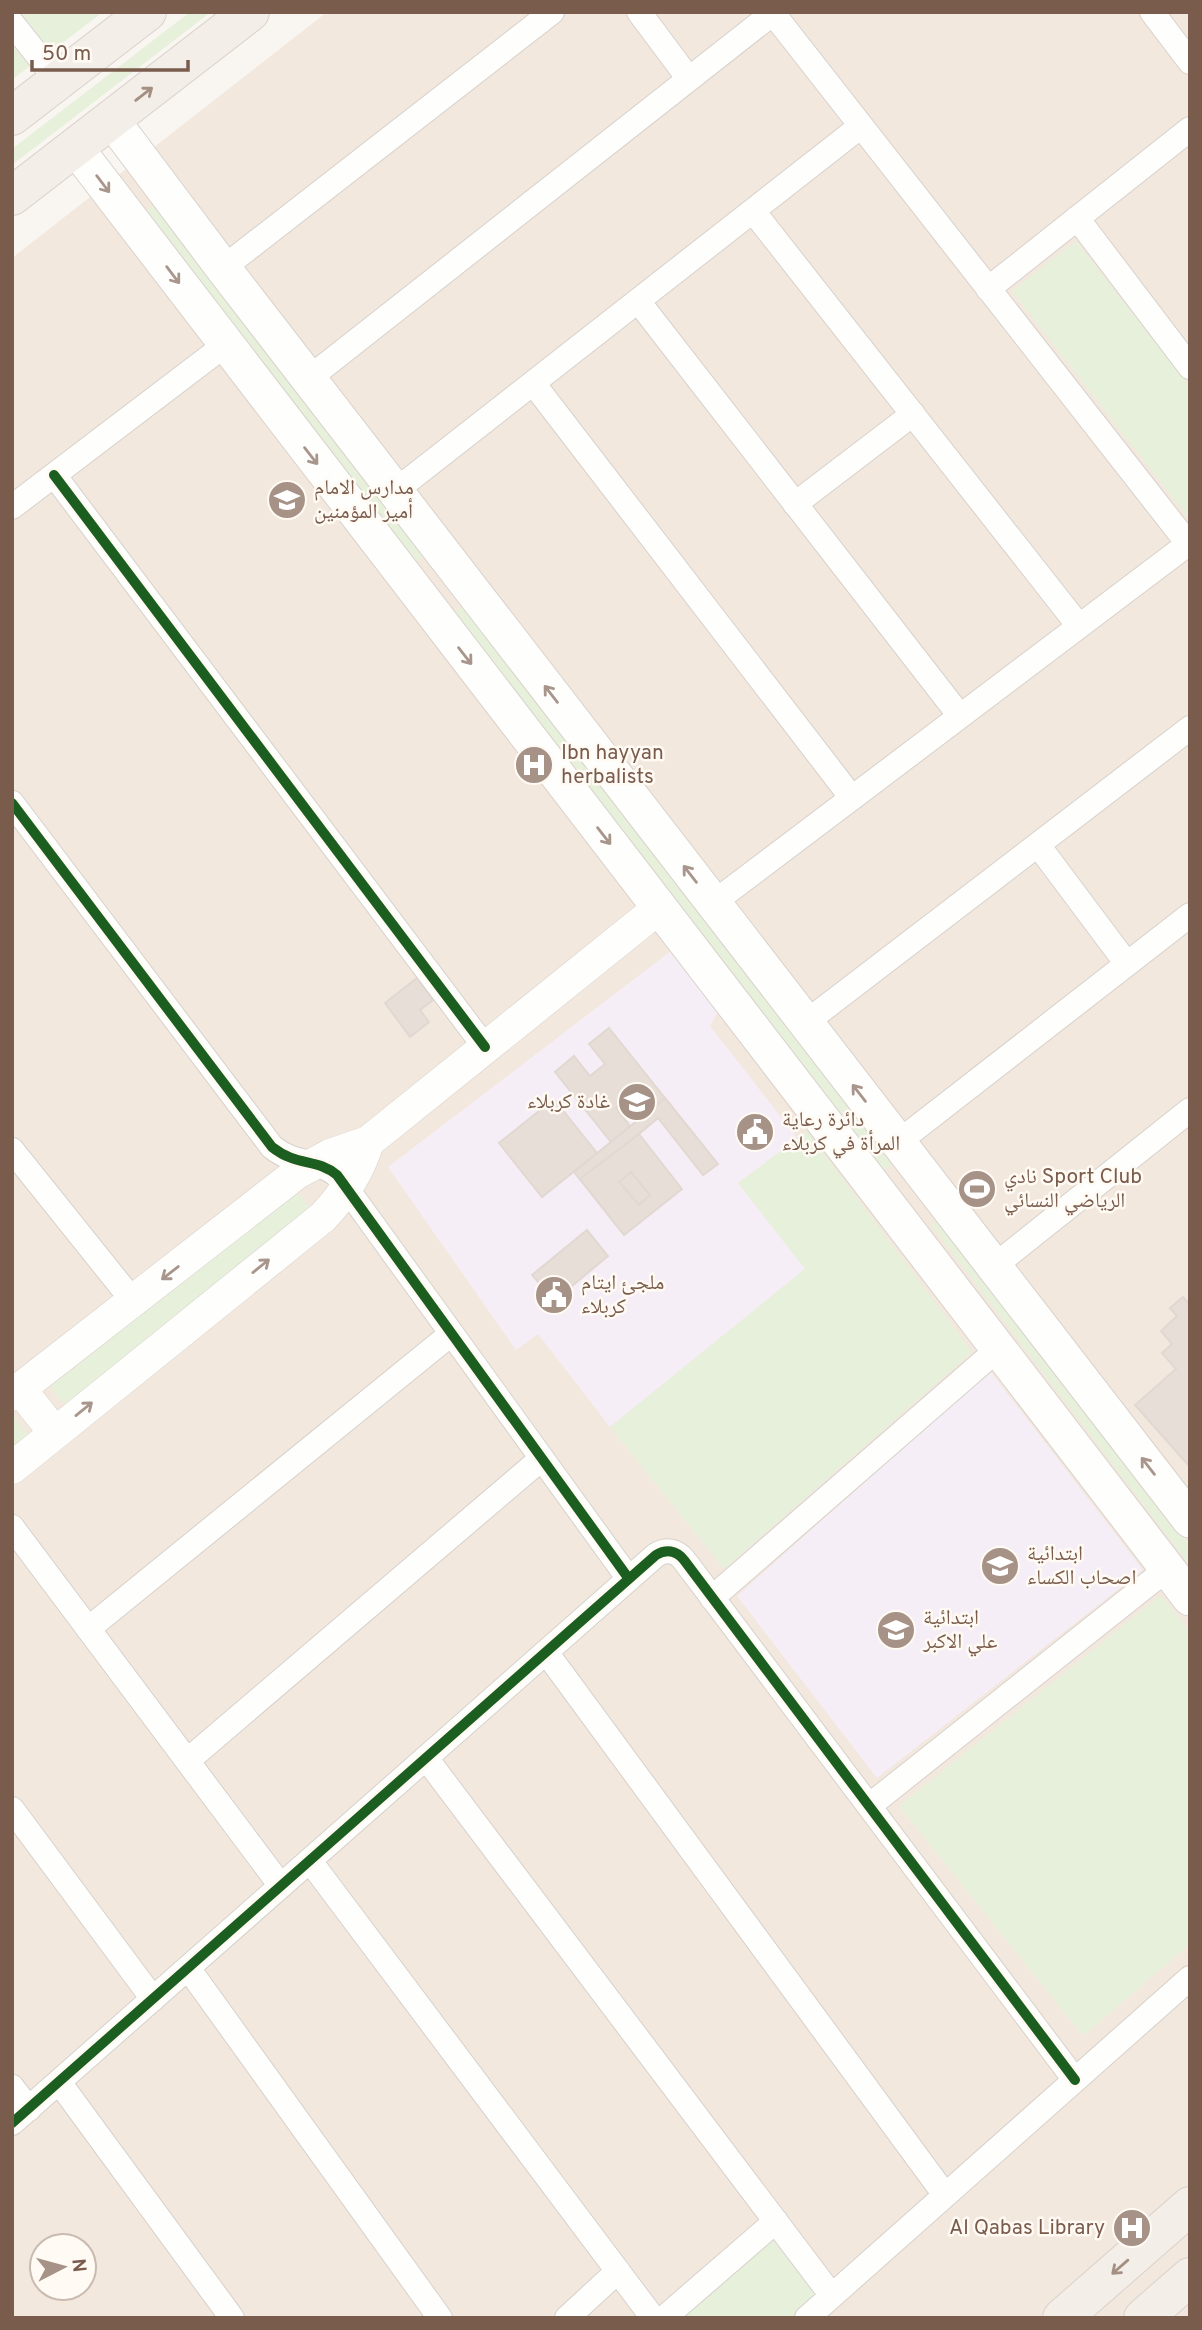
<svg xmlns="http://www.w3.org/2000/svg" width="1202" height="2330" viewBox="0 0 1202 2330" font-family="Overpass,'Noto Naskh Arabic',sans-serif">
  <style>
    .residential { fill: #f2e8de; fill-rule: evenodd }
    .education { fill: #f6eef6 }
    .green { fill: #e7f0db }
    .building { fill: #e6ded7; stroke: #e2d8d2; stroke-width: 2 }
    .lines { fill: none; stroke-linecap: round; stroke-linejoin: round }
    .minor-casing { stroke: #d7d1cb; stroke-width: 26 }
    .tertiary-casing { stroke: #d7d1cb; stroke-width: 33 }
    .secondary-casing { stroke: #d9d2cb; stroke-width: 37 }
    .primary-casing { stroke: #dad1cc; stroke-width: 40 }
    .minor { stroke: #fefefd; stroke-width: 24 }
    .tertiary { stroke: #fefefd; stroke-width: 32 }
    .secondary { stroke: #fefefd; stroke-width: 35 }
    .primary { stroke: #f3eee8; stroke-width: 38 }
    .cycleway-casing { stroke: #fffaf3; stroke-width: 15 }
    .cycleway { stroke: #1b5e20; stroke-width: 10 }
    .oneway { stroke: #a48f83 }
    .oneway2 { stroke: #a8958b }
    .labels { text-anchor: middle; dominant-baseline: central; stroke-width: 5; stroke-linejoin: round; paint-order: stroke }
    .poi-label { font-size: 21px; fill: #7a5c4d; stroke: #fffaf3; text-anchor: start }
  </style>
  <rect width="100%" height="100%" fill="#f9f5f0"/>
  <path class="residential" d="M327 12H1190V2318H12V258ZM42 2246H84V2288H42Z"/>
  <path class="education" d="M671 951 718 1012 710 1026 798 1139 738 1183 805 1269 610 1427 538 1334 516 1350 388 1167Z
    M990 1371 1143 1570 877 1778 737 1596Z"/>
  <path class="green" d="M16 12H103L44 57Z
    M190 12H211L12 165V149Z
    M12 31 36 61 12 80Z
    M153 205 424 556 414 563 143 213Z
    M1076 241 1190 387V520L1012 291Z
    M464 605 892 1164 883 1171 454 613Z
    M807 1131 972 1352 724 1569 610 1427 805 1269 738 1183Z
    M297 1192 312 1210 65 1406 50 1387Z
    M941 1218 1190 1545V1566L931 1225Z
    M13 1415 28 1436 12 1449V1416Z
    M1161 1595 1190 1632V1944L1083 2036 899 1806Z
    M773 2236 816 2293 789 2318H677Z"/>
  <path class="building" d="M417 978 433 1000 420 1010 429 1022 410 1037 385 1003Z
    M609 1028 665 1098 642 1117 628 1099 616 1108 630 1126 611 1142 555 1072 574 1056 590 1076 605 1064 589 1044Z
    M665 1098 718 1164 703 1175 658 1118 639 1134 682 1189 624 1235 574 1172Z
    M554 1099 597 1153 542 1197 499 1143Z
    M639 1134 682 1189 624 1235 580 1179Z
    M631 1172 650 1195 639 1205 619 1182Z
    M587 1230 608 1256 554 1301 532 1275Z
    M1183 1297 1190 1305V1467L1135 1405 1176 1369 1162 1353 1172 1344 1161 1331 1177 1316 1170 1308Z"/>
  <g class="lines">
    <defs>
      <path id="minor" d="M639 12 689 79
        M772 12 1190 546
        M1152 12 1190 62
        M12 23 58 81
        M753 211 1079 626
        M1077 218 1190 367
        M223 268 552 12
        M988 289 1190 129
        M638 301 960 716
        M308 379 773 13
        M533 383 852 798
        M54 475 485 1047
        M395 491 861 126
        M795 504 913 414
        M12 507 225 345
        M12 803 272 1147C297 1167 317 1158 337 1175L629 1579
        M1038 845 1127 964
        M713 903 1188 544
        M805 1023 1190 728
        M897 1143 1190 915
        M12 1150 133 1301
        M993 1267 1190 1110
        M12 1527 281 1886
        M712 1598 998 1349
        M88 1629 451 1334
        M546 1652 945 2195
        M426 1758 832 2296
        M187 1761 541 1459
        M869 1806 1167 1569
        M12 1809 153 1999
        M310 1861 653 2318
        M188 1968 440 2318
        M59 2082 232 2318
        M12 2087 29 2109
        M12 2123 656 1555C666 1549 676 1550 684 1560L1075 2080
        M567 2318 618 2271
        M664 2318 776 2221
        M807 2318 1190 1978"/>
      <path id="tertiary" d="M20 1389 55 1433
        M12 1395 297 1173 330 1155 368 1142 659 908
        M12 1468 323 1217C344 1195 359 1172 368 1142"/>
      <path id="secondary" d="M111 119 223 268 1190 1520
        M75 147 1190 1598"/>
      <path id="primary" d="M12 116 147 12
        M12 196 250 12
        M1062 2318 1190 2206
        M1143 2318 1190 2277"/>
    </defs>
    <use href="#minor" class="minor-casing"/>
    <use href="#tertiary" class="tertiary-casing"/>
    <use href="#secondary" class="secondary-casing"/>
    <use href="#primary" class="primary-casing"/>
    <use href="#minor" class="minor"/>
    <use href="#tertiary" class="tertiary"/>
    <use href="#secondary" class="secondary"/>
    <use href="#primary" class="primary"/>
    <defs>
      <path id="cycleway" d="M54 475 485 1047
        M12 803 272 1147C297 1167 317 1158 337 1175L629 1579
        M12 2123 656 1555C666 1549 676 1550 684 1560L1075 2080"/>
    </defs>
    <use href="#cycleway" class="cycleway-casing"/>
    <use href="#cycleway" class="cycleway"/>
  </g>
  <defs><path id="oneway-shaft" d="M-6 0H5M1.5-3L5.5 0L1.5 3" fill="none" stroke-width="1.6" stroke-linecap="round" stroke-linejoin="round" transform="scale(1.75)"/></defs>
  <g class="oneway">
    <use href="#oneway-shaft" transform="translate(144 94) rotate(-38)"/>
    <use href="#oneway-shaft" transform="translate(1120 2267) rotate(139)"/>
  </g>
  <g class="oneway2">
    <use href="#oneway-shaft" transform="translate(103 184) rotate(53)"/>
    <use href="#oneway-shaft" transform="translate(173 275) rotate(53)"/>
    <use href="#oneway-shaft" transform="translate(311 456) rotate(52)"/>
    <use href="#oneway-shaft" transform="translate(465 656) rotate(52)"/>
    <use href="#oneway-shaft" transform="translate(551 694) rotate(-128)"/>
    <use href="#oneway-shaft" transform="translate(604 836) rotate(52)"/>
    <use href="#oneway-shaft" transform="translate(690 874) rotate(-128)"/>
    <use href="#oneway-shaft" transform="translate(859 1093) rotate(-128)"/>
    <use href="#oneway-shaft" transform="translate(261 1266) rotate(-39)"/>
    <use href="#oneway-shaft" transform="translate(170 1273) rotate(142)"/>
    <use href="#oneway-shaft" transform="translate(84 1409) rotate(-39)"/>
    <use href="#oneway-shaft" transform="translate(1148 1466) rotate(-128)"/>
  </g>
  <defs>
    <symbol id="school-disc" viewBox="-11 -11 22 22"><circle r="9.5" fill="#a69286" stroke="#fffaf3"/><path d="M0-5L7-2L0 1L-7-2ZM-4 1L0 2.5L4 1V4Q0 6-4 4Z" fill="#fff"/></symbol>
    <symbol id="hospital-disc" viewBox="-11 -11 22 22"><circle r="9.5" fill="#a69286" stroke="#fffaf3"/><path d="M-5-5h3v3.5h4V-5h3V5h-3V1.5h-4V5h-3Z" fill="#fff"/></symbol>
    <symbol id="civic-disc" viewBox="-11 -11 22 22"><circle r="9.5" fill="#a69286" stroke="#fffaf3"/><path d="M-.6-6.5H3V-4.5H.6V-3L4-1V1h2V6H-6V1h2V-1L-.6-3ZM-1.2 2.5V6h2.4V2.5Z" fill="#fff"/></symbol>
    <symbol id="stadium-disc" viewBox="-11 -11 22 22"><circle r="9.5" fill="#a69286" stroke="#fffaf3"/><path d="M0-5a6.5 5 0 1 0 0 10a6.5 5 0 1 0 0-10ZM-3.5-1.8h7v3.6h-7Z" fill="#fff"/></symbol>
  </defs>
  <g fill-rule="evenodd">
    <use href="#school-disc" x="265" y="478" width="44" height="44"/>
    <use href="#hospital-disc" x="512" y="743" width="44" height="44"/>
    <use href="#school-disc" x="615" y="1080" width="44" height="44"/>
    <use href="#civic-disc" x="733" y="1110" width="44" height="44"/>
    <use href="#stadium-disc" x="955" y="1167" width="44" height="44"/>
    <use href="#civic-disc" x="532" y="1273" width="44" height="44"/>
    <use href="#school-disc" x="978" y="1544" width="44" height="44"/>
    <use href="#school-disc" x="874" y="1608" width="44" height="44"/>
    <use href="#hospital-disc" x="1110" y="2206" width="44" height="44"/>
  </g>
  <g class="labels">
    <g class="poi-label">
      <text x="314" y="488">مدارس الامام<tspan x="314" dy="24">أمير المؤمنين</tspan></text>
      <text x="561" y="753">Ibn hayyan<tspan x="561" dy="24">herbalists</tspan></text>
      <text x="610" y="1102" text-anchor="end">غادة كربلاء</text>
      <text x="782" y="1120">دائرة رعاية<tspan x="782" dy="24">المرأة في كربلاء</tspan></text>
      <text x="1004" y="1177">نادي Sport Club<tspan x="1004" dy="24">الرياضي النسائي</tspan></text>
      <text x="581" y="1283">ملجئ ايتام<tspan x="581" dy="24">كربلاء</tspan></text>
      <text x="1027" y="1554">ابتدائية<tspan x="1027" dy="24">اصحاب الكساء</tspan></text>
      <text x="923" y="1618">ابتدائية<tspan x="923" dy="24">علي الاكبر</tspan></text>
      <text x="1105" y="2228" text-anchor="end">Al Qabas Library</text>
    </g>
  </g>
  <rect width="1202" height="2330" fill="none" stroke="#7a5c4d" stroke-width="28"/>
  <g transform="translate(63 2267) rotate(84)"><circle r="33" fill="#fffaf3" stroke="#cabbb1" stroke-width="2"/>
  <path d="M0-5L12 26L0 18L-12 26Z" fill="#a69286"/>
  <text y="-10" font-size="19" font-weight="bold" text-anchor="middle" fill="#7a5c4d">N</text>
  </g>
  <path d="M32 60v10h156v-10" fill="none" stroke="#7a5c4d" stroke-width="3.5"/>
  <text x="42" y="60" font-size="21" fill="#7a5c4d" stroke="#fffaf3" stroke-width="5" paint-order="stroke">50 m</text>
</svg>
